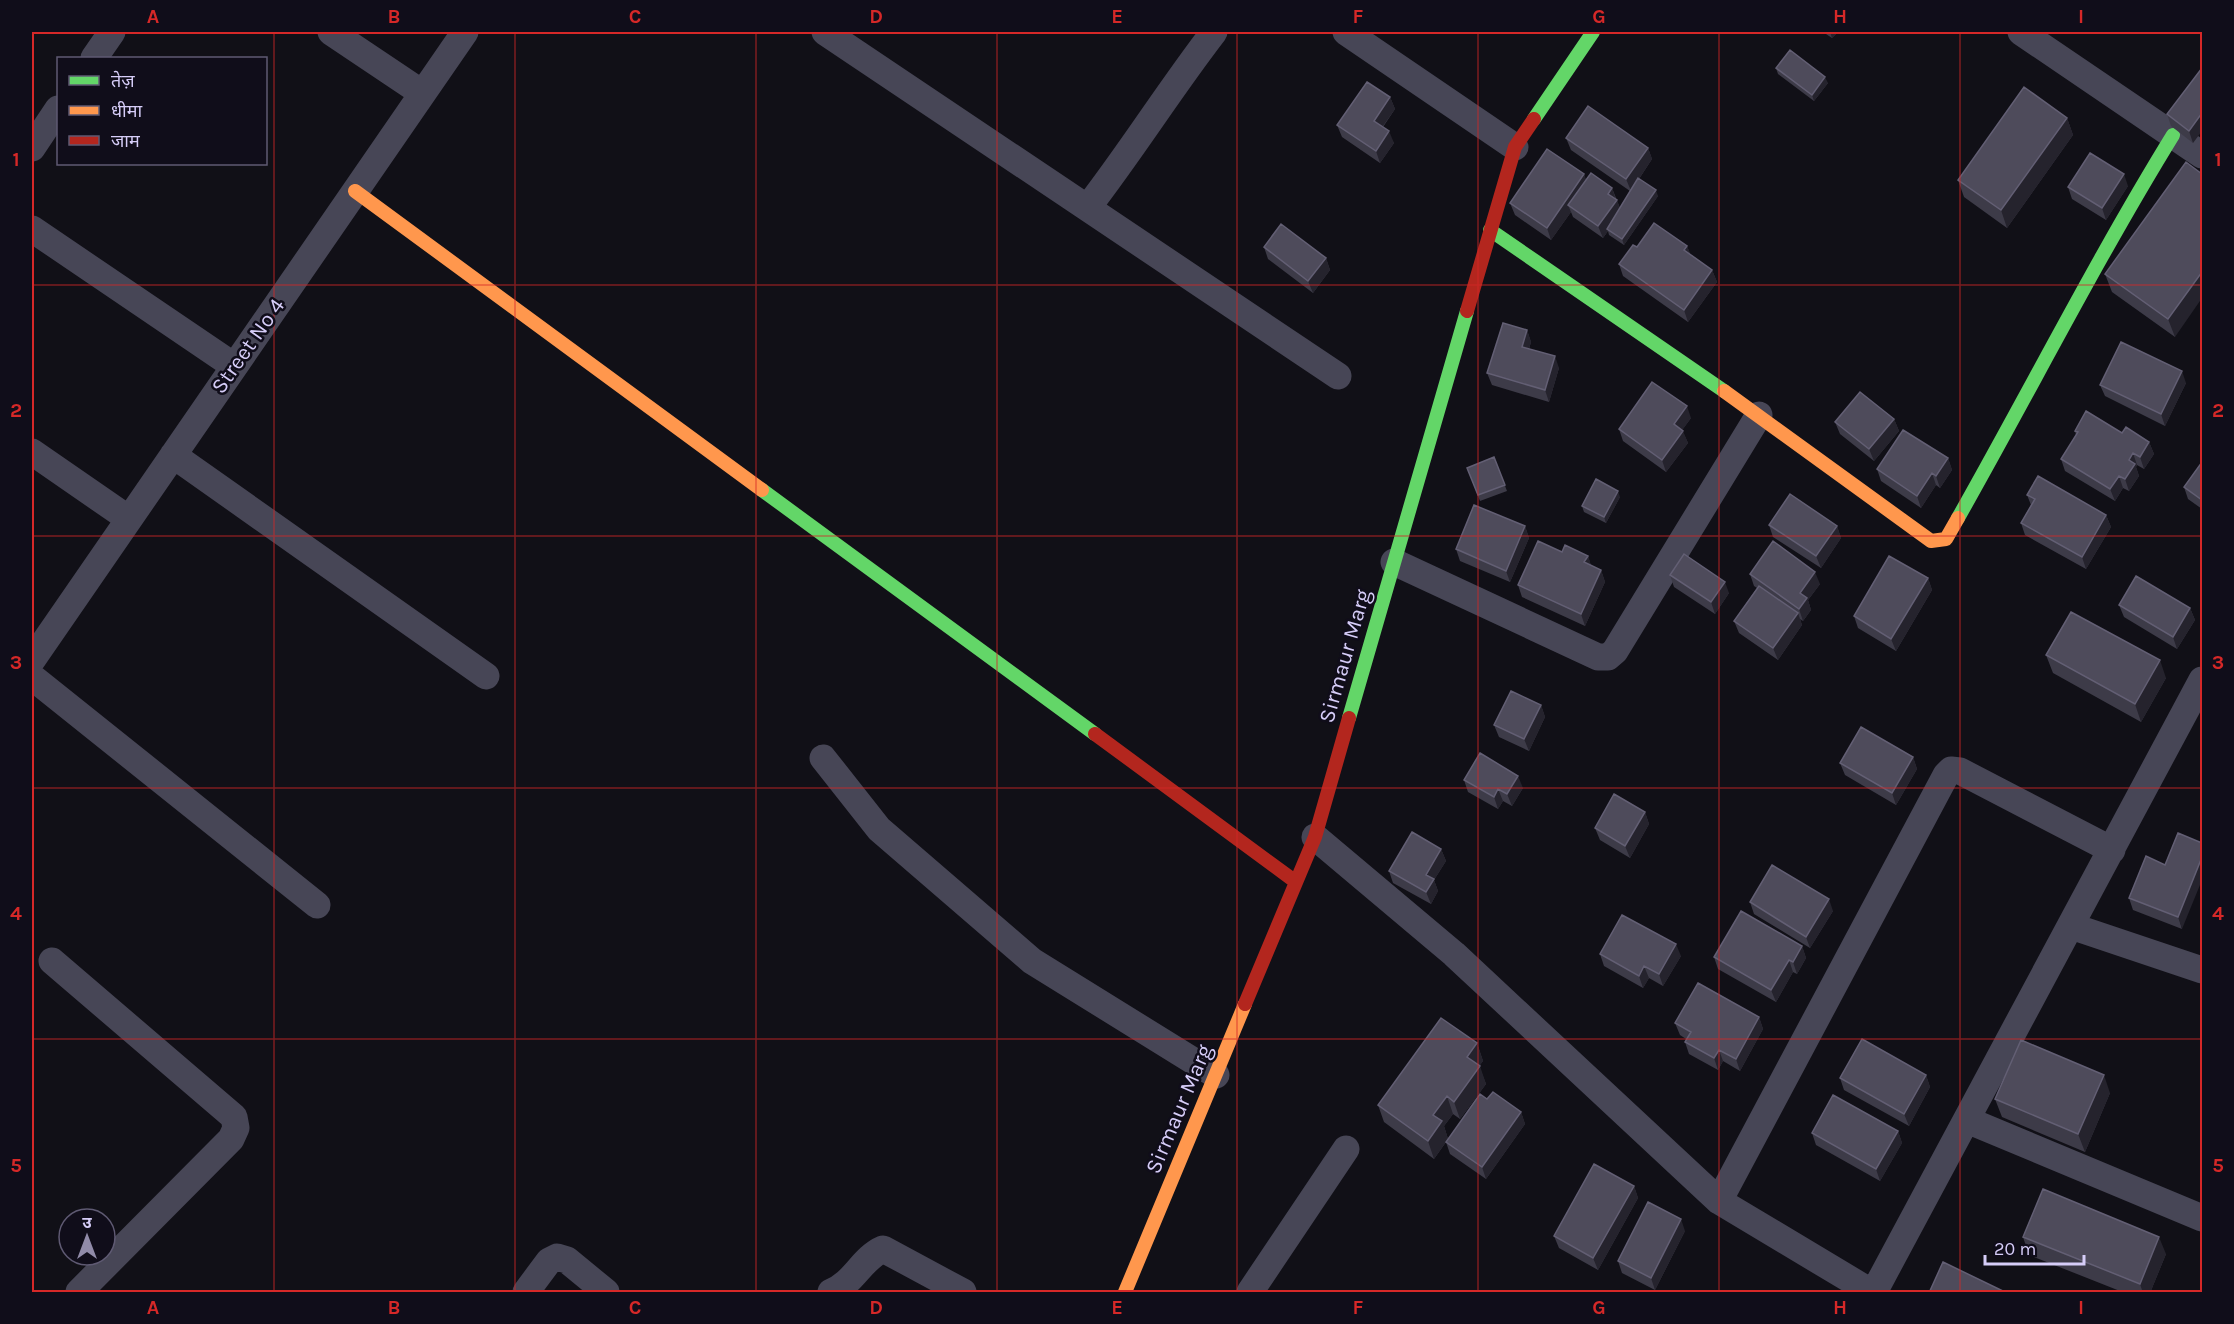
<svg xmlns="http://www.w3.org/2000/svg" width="2234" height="1324" viewBox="0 0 2234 1324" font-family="Karla,'Noto Sans Devanagari',sans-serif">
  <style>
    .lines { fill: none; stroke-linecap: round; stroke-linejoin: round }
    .street { stroke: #474656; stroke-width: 27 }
    .fast { stroke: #63d668; stroke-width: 14 }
    .slow { stroke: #ff974d; stroke-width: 14 }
    .jam { stroke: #b3261e; stroke-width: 14 }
    .wall { fill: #3d3b48 }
    .shaded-wall { fill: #25232d }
    .building { fill: #4e4b5b; stroke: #635f74; stroke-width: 1.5 }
    .grid { fill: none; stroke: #d62828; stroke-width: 1.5; stroke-opacity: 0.55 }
    .labels { text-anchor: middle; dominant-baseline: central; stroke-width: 5; stroke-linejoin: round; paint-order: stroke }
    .street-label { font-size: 22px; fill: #d6cdf8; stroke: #100d1a }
    .neatline { fill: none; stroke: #d62828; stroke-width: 2 }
    .grid-label { font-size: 20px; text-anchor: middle; font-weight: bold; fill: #d62828 }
  </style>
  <rect width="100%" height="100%" fill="#111017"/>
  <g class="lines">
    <path class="street" d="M331 32 422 93
      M825 32 1338 376
      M1346 32 1515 147
      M2021 32 2202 155
      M94 58 112 32
      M32 148 58 109
      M1088 207C1132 150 1170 89 1214 32
      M32 229 234 366
      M32 452 129 519
      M173 455 486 676
      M1394 562 1598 657H1608L1615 651 1759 415
      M32 660 465 32
      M32 677 317 905
      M823 758 879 829 1032 961 1216 1075
      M1315 837 1454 954 1719 1201 1871 1292
      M2071 926 2202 970
      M52 961 234 1117 236 1128 231 1139 79 1292
      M1967 1120 2202 1218
      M1719 1201 1946 775 1951 770 1960 771 2112 850
      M526 1292 549 1261 557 1257 567 1260 606 1292
      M831 1292C854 1283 862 1258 883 1249L963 1292
      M1250 1292 1346 1149
      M1874 1292 2202 680"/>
    <path class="fast" d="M1534 119 1593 32
      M1490 230 1724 391
      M762 490 1095 734
      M1958 518C2030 391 2096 260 2173 135
      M1349 718 1467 311"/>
    <path class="slow" d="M355 191 762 490
      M1724 391 1931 541 1946 539 1958 518
      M1125 1292 1245 1004"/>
    <path class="jam" d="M1467 311 1515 147 1534 119
      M1095 734 1296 882
      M1245 1004 1315 837 1349 718"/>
  </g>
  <path class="wall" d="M1823 32H1838L1832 38Z
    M1776 68 1828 83 1814 101 1778 74Z
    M2202 68 2193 143 2171 126 2167 114Z
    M1390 97 1395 109 1383 127 1394 143 1380 163 1342 137 1337 125Z
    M2067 118 2073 135 2007 228 1964 197 1958 180Z
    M1566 138 1648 148 1652 159 1639 179 1658 196 1624 245 1609 235 1608 231 1603 238 1573 217 1571 212 1551 240 1515 215 1510 203 1584 174 1586 180 1612 188 1620 208 1630 191 1571 150Z
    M2202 174 2175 337 2112 292 2105 274Z
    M2128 186 2106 220 2072 199 2068 187Z
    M1687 246 1690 254 1712 270 1717 282 1688 322 1623 276 1619 264 1637 247Z
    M1264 247 1326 258 1330 270 1313 293 1268 259Z
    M1527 330 1531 342 1529 349 1559 368 1549 402 1492 385 1487 373Z
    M2186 383 2165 426 2105 396 2100 385Z
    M1691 418 1682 430 1688 443 1666 472 1623 441 1619 429Z
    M1894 419 1899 431 1874 461 1840 434 1835 422Z
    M2075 431 2122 433 2149 442 2154 454 2144 469 2137 465 2136 467 2139 476 2129 491 2123 488 2115 501 2065 471 2061 459 2076 435Z
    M1494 457 1507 491 1480 501 1467 468Z
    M1948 458 1952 470 1940 488 1936 485 1921 508 1881 481 1877 469Z
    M2202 462V509L2188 499 2184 487Z
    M2027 495 2106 515 2111 527 2086 569 2025 535 2021 523 2031 505Z
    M1620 497 1606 523 1584 512 1582 506Z
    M1769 525 1837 526 1841 538 1821 568 1773 537Z
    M1525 526 1529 538 1510 582 1460 561 1456 549Z
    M1562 552 1588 556 1591 566 1601 570 1605 582 1585 626 1522 597 1518 585Z
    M1750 574 1820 584 1808 600 1811 610 1803 621 1800 619 1802 625 1778 660 1739 633 1734 621 1757 588 1754 586Z
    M1670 575 1729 593 1715 614 1674 587Z
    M1928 578 1932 590 1896 651 1858 628 1854 616Z
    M2119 605 2190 608 2195 620 2177 649 2124 617Z
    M2046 655 2166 678 2141 722 2053 673Z
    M1541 705 1545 717 1529 751 1499 737 1494 725Z
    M1913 757 1917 769 1896 805 1845 775 1840 763Z
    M1464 780 1523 788 1512 806 1503 801 1498 809 1468 792Z
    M1645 812 1649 824 1630 858 1600 840 1595 828Z
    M1441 849 1446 861 1434 880 1438 891 1431 904 1393 883 1389 871Z
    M2165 865 2182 929 2133 910 2129 898Z
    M1750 902 1833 911 1810 948 1754 914Z
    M1802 946 1806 958 1797 974 1793 972 1776 1002 1718 969 1714 957Z
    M1600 954 1681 956 1663 986 1649 978 1643 988 1604 966Z
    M1759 1017 1763 1029 1740 1071 1723 1061 1718 1070 1689 1054 1685 1042 1686 1039 1680 1035 1675 1023Z
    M1477 1043 1483 1061 1479 1066 1486 1084 1460 1119 1453 1114 1444 1126 1448 1139 1487 1099 1521 1112 1525 1124 1486 1179 1450 1154 1446 1142 1434 1159 1384 1122 1378 1105Z
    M1926 1075 1930 1087 1909 1126 1844 1090 1840 1078Z
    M2110 1093 2085 1152 2002 1117 1995 1099Z
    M1898 1131 1902 1143 1880 1181 1816 1145 1812 1133Z
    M1634 1186 1638 1198 1598 1270 1559 1248 1554 1236Z
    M1685 1231 1655 1290 1622 1273 1618 1261Z
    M2023 1237 2166 1254 2150 1293H2125L2029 1255Z"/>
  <path class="shaded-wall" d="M1830 32H1838L1832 38Z
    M1825 77 1828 83 1814 101 1812 95Z
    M1390 97 1395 109 1378 133 1374 121Z
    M2202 113V131L2193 143 2189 131Z
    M2067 118 2073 135 2007 228 2001 210Z
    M1389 131 1394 143 1380 163 1376 151Z
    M1648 148 1652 159 1631 191 1626 179Z
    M1584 174 1588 186 1568 205 1571 212 1551 240 1547 228Z
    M2124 174 2128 186 2106 220 2102 208Z
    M1612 188 1616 200 1608 194Z
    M1656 190 1658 196 1624 245 1622 239Z
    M1617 200 1621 212 1607 229 1608 231 1603 238 1598 226Z
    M1687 246 1692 258 1684 250Z
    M1326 258 1330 270 1313 293 1308 281Z
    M1712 270 1717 282 1688 322 1684 310Z
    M2202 272V298L2175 337 2168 319Z
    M1527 330 1531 342 1526 359 1522 347Z
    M1555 356 1559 368 1549 402 1545 390Z
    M2182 371 2186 383 2165 426 2161 414Z
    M1687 406 1691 418 1678 436 1674 424Z
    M1894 419 1899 431 1874 461 1869 449Z
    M1683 431 1688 443 1666 472 1662 460Z
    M2149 442 2154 454 2144 469 2140 457Z
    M2133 453 2137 465 2136 467 2139 476 2129 491 2125 479 2129 460Z
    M1948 458 1952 470 1940 488 1936 476Z
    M1932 473 1936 485 1921 508 1917 496Z
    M2119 476 2123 488 2115 501 2110 489Z
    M1618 491 1620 497 1606 523 1604 517Z
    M2106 515 2111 527 2086 569 2082 557Z
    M1525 526 1529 538 1510 582 1506 571Z
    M1837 526 1841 538 1821 568 1816 556Z
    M1588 556 1592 568 1584 562Z
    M1601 570 1605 582 1585 626 1581 614Z
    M1815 572 1820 584 1808 600 1811 610 1803 621 1799 609 1800 593Z
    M1928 578 1932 590 1896 651 1891 639Z
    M1725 582 1729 593 1715 614 1711 602Z
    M2190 608 2195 620 2177 649 2173 637Z
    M1798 613 1802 625 1778 660 1773 648Z
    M2160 660 2166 678 2141 722 2135 704Z
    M1541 705 1545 717 1529 751 1524 739Z
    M1913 757 1917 769 1896 805 1892 793Z
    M1518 776 1523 788 1512 806 1507 794Z
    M1498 789 1503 801 1498 809 1494 797Z
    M1645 812 1649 824 1630 858 1625 846Z
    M1441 849 1446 861 1434 880 1438 891 1431 904 1426 892V875Z
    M2202 857V880L2182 929 2178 917Z
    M1829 899 1833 911 1810 948 1806 937Z
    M1676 944 1681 956 1663 986 1659 974Z
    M1802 946 1806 958 1797 974 1793 962Z
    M1789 960 1793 972 1776 1002 1771 990Z
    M1644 966 1649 978 1643 988 1639 976Z
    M1759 1017 1763 1029 1740 1071 1736 1059Z
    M1477 1043 1483 1061 1473 1075 1467 1057Z
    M1719 1050 1723 1061 1718 1070 1714 1058Z
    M1480 1066 1486 1084 1460 1119 1454 1102Z
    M1926 1075 1930 1087 1909 1126 1904 1114Z
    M2104 1075 2110 1093 2085 1152 2078 1134Z
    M1447 1096 1453 1114 1444 1126 1448 1139 1434 1159 1428 1141 1433 1115Z
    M1521 1112 1525 1124 1486 1179 1482 1167Z
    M1898 1131 1902 1143 1880 1181 1876 1169Z
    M1634 1186 1638 1198 1598 1270 1593 1258Z
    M1681 1219 1685 1231 1655 1290 1651 1278Z
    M2159 1237 2166 1254 2150 1293H2143L2140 1284Z"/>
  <path class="building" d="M1790 50 1825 77 1812 95 1776 68Z
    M2202 68V113L2189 131 2167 114Z
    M1367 82 1390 97 1374 121 1389 131 1376 151 1337 125Z
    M2024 87 2067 118 2001 210 1958 180Z
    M1588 106 1648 148 1626 179 1566 138Z
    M1547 149 1584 174 1547 228 1510 203Z
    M2090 153 2124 174 2102 208 2068 187Z
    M2186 162 2202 174V272L2168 319 2105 274Z
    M1591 173 1612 188 1608 194 1617 200 1598 226 1568 205Z
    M1638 178 1656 190 1622 239 1607 229Z
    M1654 223 1687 246 1684 250 1712 270 1684 310 1619 264 1633 245 1637 247Z
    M1281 224 1326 258 1308 281 1264 247Z
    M1503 323 1527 330 1522 347 1555 356 1545 390 1487 373Z
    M2121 342 2182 371 2161 414 2100 385Z
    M1652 382 1687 406 1674 424 1683 431 1662 460 1619 429Z
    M1860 392 1894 419 1869 449 1835 422Z
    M2086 411 2122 433 2126 427 2149 442 2140 457 2133 453 2129 460 2135 464 2125 479 2119 476 2110 489 2061 459 2078 432 2075 431Z
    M1903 430 1948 458 1936 476 1932 473 1917 496 1877 469Z
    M1494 457 1505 485 1478 495 1467 468Z
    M2202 462V500L2184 487Z
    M2038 476 2106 515 2082 557 2021 523 2035 499 2027 495Z
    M1596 479 1618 491 1604 517 1582 506Z
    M1790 494 1837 526 1816 556 1769 525Z
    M1474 505 1525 526 1506 571 1456 549Z
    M1538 541 1562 552 1565 545 1588 556 1584 562 1601 570 1581 614 1518 585Z
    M1773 541 1815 572 1800 593 1807 598 1799 609 1750 574Z
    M1684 554 1725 582 1711 602 1670 575Z
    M1889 556 1928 578 1891 639 1854 616Z
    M2136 576 2190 608 2173 637 2119 605Z
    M1759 586 1798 613 1773 648 1734 621Z
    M2071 612 2160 660 2135 704 2046 655Z
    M1511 691 1541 705 1524 739 1494 725Z
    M1861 727 1913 757 1892 793 1840 763Z
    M1480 753 1518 776 1507 794 1498 789 1494 797 1464 780Z
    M1614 794 1645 812 1625 846 1595 828Z
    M1412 832 1441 849 1426 875 1434 879 1426 892 1389 871Z
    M2178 833 2202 843V857L2178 917 2129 898 2146 856 2165 865Z
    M1772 865 1829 899 1806 937 1750 902Z
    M1741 911 1802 946 1793 962 1789 960 1771 990 1714 957Z
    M1622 915 1676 944 1659 974 1644 966 1639 976 1600 954Z
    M1698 983 1759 1017 1736 1059 1719 1050 1714 1058 1685 1042 1691 1032 1675 1023Z
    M1441 1018 1477 1043 1467 1057 1480 1066 1454 1102 1447 1096 1433 1115 1442 1121 1428 1141 1378 1105Z
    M1862 1039 1926 1075 1904 1114 1840 1078Z
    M2021 1040 2104 1075 2078 1134 1995 1099Z
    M1493 1092 1521 1112 1482 1167 1446 1142 1480 1094 1487 1099Z
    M1833 1095 1898 1131 1876 1169 1812 1133Z
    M1594 1164 1634 1186 1593 1258 1554 1236Z
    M2043 1189 2159 1237 2140 1284 2023 1237Z
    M1648 1202 1681 1219 1651 1278 1618 1261Z
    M1943 1262 2007 1293H1929Z"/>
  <path class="grid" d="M274 32V1292M515 32V1292M756 32V1292M997 32V1292M1237 32V1292M1478 32V1292M1719 32V1292M1960 32V1292M32 285H2202M32 536H2202M32 788H2202M32 1039H2202"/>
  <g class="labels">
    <g class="street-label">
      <text transform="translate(248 346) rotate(-55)">Street No 4</text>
      <text transform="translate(1345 656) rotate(-74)">Sirmaur Marg</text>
      <text transform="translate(1179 1109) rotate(-67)">Sirmaur Marg</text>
    </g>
  </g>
  <rect width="2234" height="1324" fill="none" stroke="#100d1a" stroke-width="66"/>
  <rect x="57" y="57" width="210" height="108" fill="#100d1a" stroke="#5f5a73" stroke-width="1.5"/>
  <rect x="69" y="76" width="30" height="9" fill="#63d668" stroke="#5f5a73" stroke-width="1.5"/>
  <text x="111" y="87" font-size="18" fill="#d6cdf8">तेज़</text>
  <rect x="69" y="106" width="30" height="9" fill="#ff974d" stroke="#5f5a73" stroke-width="1.5"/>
  <text x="111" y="117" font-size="18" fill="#d6cdf8">धीमा</text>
  <rect x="69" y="136" width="30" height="9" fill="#b3261e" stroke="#5f5a73" stroke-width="1.5"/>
  <text x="111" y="147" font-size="18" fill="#d6cdf8">जाम</text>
  <g transform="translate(87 1237)"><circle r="28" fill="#100d1a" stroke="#5f5a73" stroke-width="1.5"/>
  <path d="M0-4.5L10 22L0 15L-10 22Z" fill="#918ba9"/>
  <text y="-9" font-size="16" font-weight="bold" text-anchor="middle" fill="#d6cdf8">उ</text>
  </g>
  <path d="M1985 1255v9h99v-9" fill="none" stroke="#d6cdf8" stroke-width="3"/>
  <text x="1994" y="1255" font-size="18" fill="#d6cdf8" stroke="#100d1a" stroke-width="4.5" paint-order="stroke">20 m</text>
  <rect x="33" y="33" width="2168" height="1258" class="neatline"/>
  <g class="grid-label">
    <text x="153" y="23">A</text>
    <text x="394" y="23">B</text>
    <text x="635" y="23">C</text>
    <text x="876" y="23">D</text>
    <text x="1117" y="23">E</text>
    <text x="1358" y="23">F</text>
    <text x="1599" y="23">G</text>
    <text x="1840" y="23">H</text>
    <text x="2081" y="23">I</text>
    <text x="16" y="166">1</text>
    <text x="2218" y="166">1</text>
    <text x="16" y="417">2</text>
    <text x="2218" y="417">2</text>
    <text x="16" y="669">3</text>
    <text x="2218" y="669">3</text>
    <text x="16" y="920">4</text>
    <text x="2218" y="920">4</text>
    <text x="16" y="1172">5</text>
    <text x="2218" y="1172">5</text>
    <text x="153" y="1314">A</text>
    <text x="394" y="1314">B</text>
    <text x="635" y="1314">C</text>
    <text x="876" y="1314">D</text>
    <text x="1117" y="1314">E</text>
    <text x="1358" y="1314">F</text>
    <text x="1599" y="1314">G</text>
    <text x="1840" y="1314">H</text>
    <text x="2081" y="1314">I</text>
  </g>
</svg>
